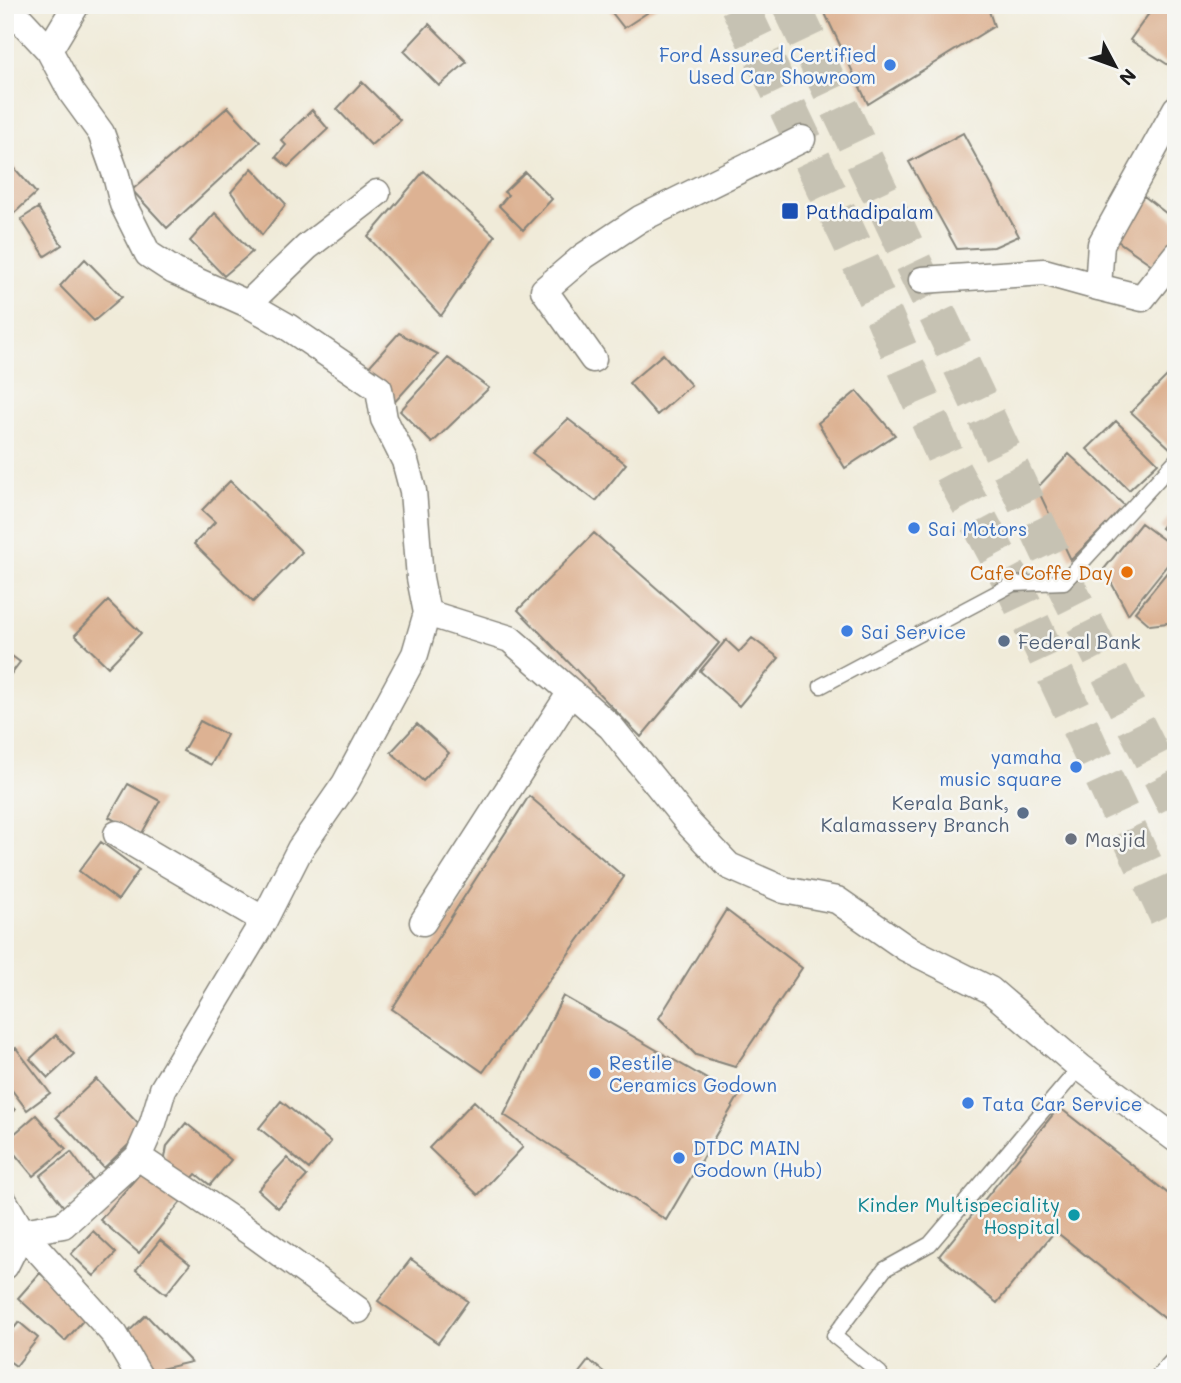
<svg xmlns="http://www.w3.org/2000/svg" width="1181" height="1383" viewBox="0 0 1181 1383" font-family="Mali,sans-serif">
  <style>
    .building { fill: #ddb293 }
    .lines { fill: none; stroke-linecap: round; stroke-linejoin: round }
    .trunk-tunnel { stroke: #c6c2b3; stroke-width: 38; stroke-dasharray: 38 19; stroke-linecap: butt }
    .service-casing { stroke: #86847a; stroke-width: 17 }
    .minor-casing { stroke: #86847a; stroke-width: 29 }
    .service { stroke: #fff; stroke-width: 14 }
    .minor { stroke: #fff; stroke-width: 26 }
    .shop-dot { fill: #3f7fe0; stroke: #f6f6f2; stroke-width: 2.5 }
    .transit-dot { fill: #1a4fb4; stroke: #f6f6f2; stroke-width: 2.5 }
    .food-dot { fill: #e8710a; stroke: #f6f6f2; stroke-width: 2.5 }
    .service-dot { fill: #5c6f8a; stroke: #f6f6f2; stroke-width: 2.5 }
    .worship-dot { fill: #6b7280; stroke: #f6f6f2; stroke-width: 2.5 }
    .culture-dot { fill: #0f9aa8; stroke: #f6f6f2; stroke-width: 2.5 }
    .labels { text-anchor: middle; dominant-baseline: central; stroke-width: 5; stroke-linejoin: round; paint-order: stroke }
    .shop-label { font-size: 19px; fill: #366cbe; stroke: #f6f6f2; text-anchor: start }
    .transit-label { font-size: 19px; fill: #164399; stroke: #f6f6f2; text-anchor: start }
    .food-label { font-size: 19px; fill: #c56008; stroke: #f6f6f2; text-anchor: end }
    .service-label { font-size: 19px; fill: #4e5e75; stroke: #f6f6f2; text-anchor: start }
    .worship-label { font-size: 19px; fill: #5b616d; stroke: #f6f6f2; text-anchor: start }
    .culture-label { font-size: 19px; fill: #0d838f; stroke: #f6f6f2; text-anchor: end }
  </style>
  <rect width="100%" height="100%" fill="#f6f6f2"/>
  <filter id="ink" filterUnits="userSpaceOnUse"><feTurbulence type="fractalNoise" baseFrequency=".0143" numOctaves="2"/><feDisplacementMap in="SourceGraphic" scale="14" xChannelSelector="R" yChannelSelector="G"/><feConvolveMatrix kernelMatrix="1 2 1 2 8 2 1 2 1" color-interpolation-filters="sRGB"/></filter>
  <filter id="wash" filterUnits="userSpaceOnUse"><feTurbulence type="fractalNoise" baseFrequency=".00686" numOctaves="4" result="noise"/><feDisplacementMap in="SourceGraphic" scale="28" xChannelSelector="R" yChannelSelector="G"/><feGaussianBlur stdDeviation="1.57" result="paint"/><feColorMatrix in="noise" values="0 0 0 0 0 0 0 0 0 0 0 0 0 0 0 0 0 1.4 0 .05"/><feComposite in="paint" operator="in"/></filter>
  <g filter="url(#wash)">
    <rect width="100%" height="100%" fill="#f0ebd9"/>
    <g id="blocks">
      <path class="building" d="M606 5H659L624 28Z
        M821 5H987L994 26 868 104Z
        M1155 5H1160L1176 14V70L1130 40Z
        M429 24 467 62 439 86 404 51Z
        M362 82 400 120 371 145 337 109Z
        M228 107 260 142 167 228 132 190Z
        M312 110 328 129 288 167 276 157 286 145 281 140Z
        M963 133 1019 236 994 247 957 249 909 162Z
        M11 164 36 193 8 219 5 215V171Z
        M252 168 286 204 262 235 231 192Z
        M424 171 495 236 441 316 368 237Z
        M525 172 552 199 523 230 499 206 508 195 504 192Z
        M1144 196 1176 221V239L1152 265 1109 235Z
        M38 208 62 245 45 256 21 219Z
        M215 213 252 252 224 276 190 241Z
        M85 259 122 297 94 321 60 286Z
        M399 333 438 354 392 405 365 371Z
        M663 354 691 385 657 415 629 383Z
        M448 358 489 388 432 443 400 411Z
        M1174 369 1176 446 1172 450 1131 412Z
        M857 391 895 435 845 468 818 423Z
        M568 419 626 464 596 501 532 453Z
        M1116 421 1158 463 1129 490 1087 449Z
        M1069 454 1125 506 1071 560 1037 488Z
        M230 481 302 552 253 602 194 544 215 522 202 510Z
        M1176 508V539L1161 528Z
        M1141 523 1176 549V554L1128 614 1104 569Z
        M594 533 719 643 641 737 518 610Z
        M1176 561V622L1150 625 1135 612Z
        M108 601 141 633 108 667 75 635Z
        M752 638 779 658 739 706 700 671 726 640 739 652Z
        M5 651 20 662 5 682Z
        M200 721 227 735 211 765 183 751Z
        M417 724 449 753 423 781 391 752Z
        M128 784 160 801 141 835 109 817Z
        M529 796 624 877 483 1072 392 1009Z
        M101 842 139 870 118 900 79 871Z
        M726 910 802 968 735 1067 696 1055 659 1018Z
        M563 996 738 1097 666 1220 504 1115Z
        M56 1035 74 1054 48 1078 30 1059Z
        M16 1048 50 1093 27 1110 5 1081V1056Z
        M96 1079 144 1130 104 1168 56 1117Z
        M5 1099 15 1110 5 1118Z
        M281 1101 331 1142 309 1169 259 1128Z
        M474 1101 523 1147 478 1195 429 1148Z
        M1059 1107 1176 1200V1309L1167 1320 1055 1231 997 1303 939 1256Z
        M36 1115 66 1149 33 1176 5 1142Z
        M186 1123 231 1160 210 1185 196 1174 188 1183 164 1164 167 1146Z
        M71 1152 94 1183 64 1207 40 1176Z
        M287 1158 307 1176 278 1208 258 1190Z
        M143 1170 181 1202 139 1253 100 1220Z
        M93 1231 116 1253 94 1276 71 1254Z
        M160 1240 190 1264 166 1294 136 1270Z
        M411 1259 468 1301 438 1343 378 1301Z
        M40 1273 87 1316 65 1341 18 1298Z
        M146 1315 191 1362 152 1371 123 1337Z
        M19 1322 38 1338 16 1366 5 1358V1339Z
        M589 1360 611 1378H575Z"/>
    </g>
  </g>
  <g filter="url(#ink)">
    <use href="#blocks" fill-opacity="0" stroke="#86847a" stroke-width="2"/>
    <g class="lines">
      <path class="trunk-tunnel" d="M739 5 857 254 949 465 1013 584 1176 933
        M791 5 1064 582 1176 805"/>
      <defs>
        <path id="service" d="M821 686 1013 584 1064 582 1176 460
          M876 1378 880 1373 834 1336 885 1269 930 1244 1080 1067"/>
        <path id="minor" d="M5 13 19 18 49 50 72 93 101 133 116 175 123 204 148 254 174 271 248 304 288 327 379 389 384 419 405 461 413 491 420 578 427 613 415 654 345 784 300 849 264 920 163 1089 153 1123 138 1157 63 1225 22 1232 5 1203
          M49 50 76 5
          M922 280 1044 272 1098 287 1101 244 1176 109
          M1098 287 1142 298 1176 255
          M248 304 307 247 377 193
          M593 359 544 290 584 256 640 219 802 139
          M427 613 510 639 611 727 690 825 729 866 784 890 837 900 906 948 990 990 1080 1067 1176 1139
          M117 834 264 920
          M423 922 571 692
          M138 1157 256 1236 358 1310
          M5 1266 22 1232 115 1335 140 1378
          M1164 1378 1176 1365"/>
      </defs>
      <use href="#service" class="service-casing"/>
      <use href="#minor" class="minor-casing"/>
      <use href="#service" class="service"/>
      <use href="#minor" class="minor"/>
    </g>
  </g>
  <g class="shop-dot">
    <circle cx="890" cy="65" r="7"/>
    <circle cx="914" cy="528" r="7"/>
    <circle cx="847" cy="631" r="7"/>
    <circle cx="1076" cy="767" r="7"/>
    <circle cx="595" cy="1073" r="7"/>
    <circle cx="968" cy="1103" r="7"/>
    <circle cx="679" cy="1158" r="7"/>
  </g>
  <rect class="transit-dot" x="781" y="202" width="18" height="18" rx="3.5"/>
  <circle class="food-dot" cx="1127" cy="572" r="7"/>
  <g class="service-dot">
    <circle cx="1004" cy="641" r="7"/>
    <circle cx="1023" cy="813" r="7"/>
  </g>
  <circle class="worship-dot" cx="1071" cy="839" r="7"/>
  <circle class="culture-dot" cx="1074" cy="1215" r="7"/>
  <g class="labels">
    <g class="shop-label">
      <text x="876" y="54" text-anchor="end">Ford Assured Certified<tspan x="876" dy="22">Used Car Showroom</tspan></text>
      <text x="928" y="528">Sai Motors</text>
      <text x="861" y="631">Sai Service</text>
      <text x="1062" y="756" text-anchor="end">yamaha<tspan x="1062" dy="22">music square</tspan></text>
      <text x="609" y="1062">Restile<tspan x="609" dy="22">Ceramics Godown</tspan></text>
      <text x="982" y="1103">Tata Car Service</text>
      <text x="693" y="1147">DTDC MAIN<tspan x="693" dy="22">Godown (Hub)</tspan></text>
    </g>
    <g class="transit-label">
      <text x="806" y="211">Pathadipalam</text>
    </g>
    <g class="food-label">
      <text x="1113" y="572">Cafe Coffe Day</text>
    </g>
    <g class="service-label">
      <text x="1018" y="641">Federal Bank</text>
      <text x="1009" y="802" text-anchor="end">Kerala Bank,<tspan x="1009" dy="22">Kalamassery Branch</tspan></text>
    </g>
    <g class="worship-label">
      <text x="1085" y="839">Masjid</text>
    </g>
    <g class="culture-label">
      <text x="1060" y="1204">Kinder Multispeciality<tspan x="1060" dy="22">Hospital</tspan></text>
    </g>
  </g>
  <rect width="1181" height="1383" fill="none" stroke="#f6f6f2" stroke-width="28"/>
  <g transform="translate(1115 66) rotate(131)" stroke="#f6f6f2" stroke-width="5" paint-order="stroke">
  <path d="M0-5L12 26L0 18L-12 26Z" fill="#1c1c1c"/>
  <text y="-10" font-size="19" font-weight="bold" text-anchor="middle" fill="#1c1c1c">N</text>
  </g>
</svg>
